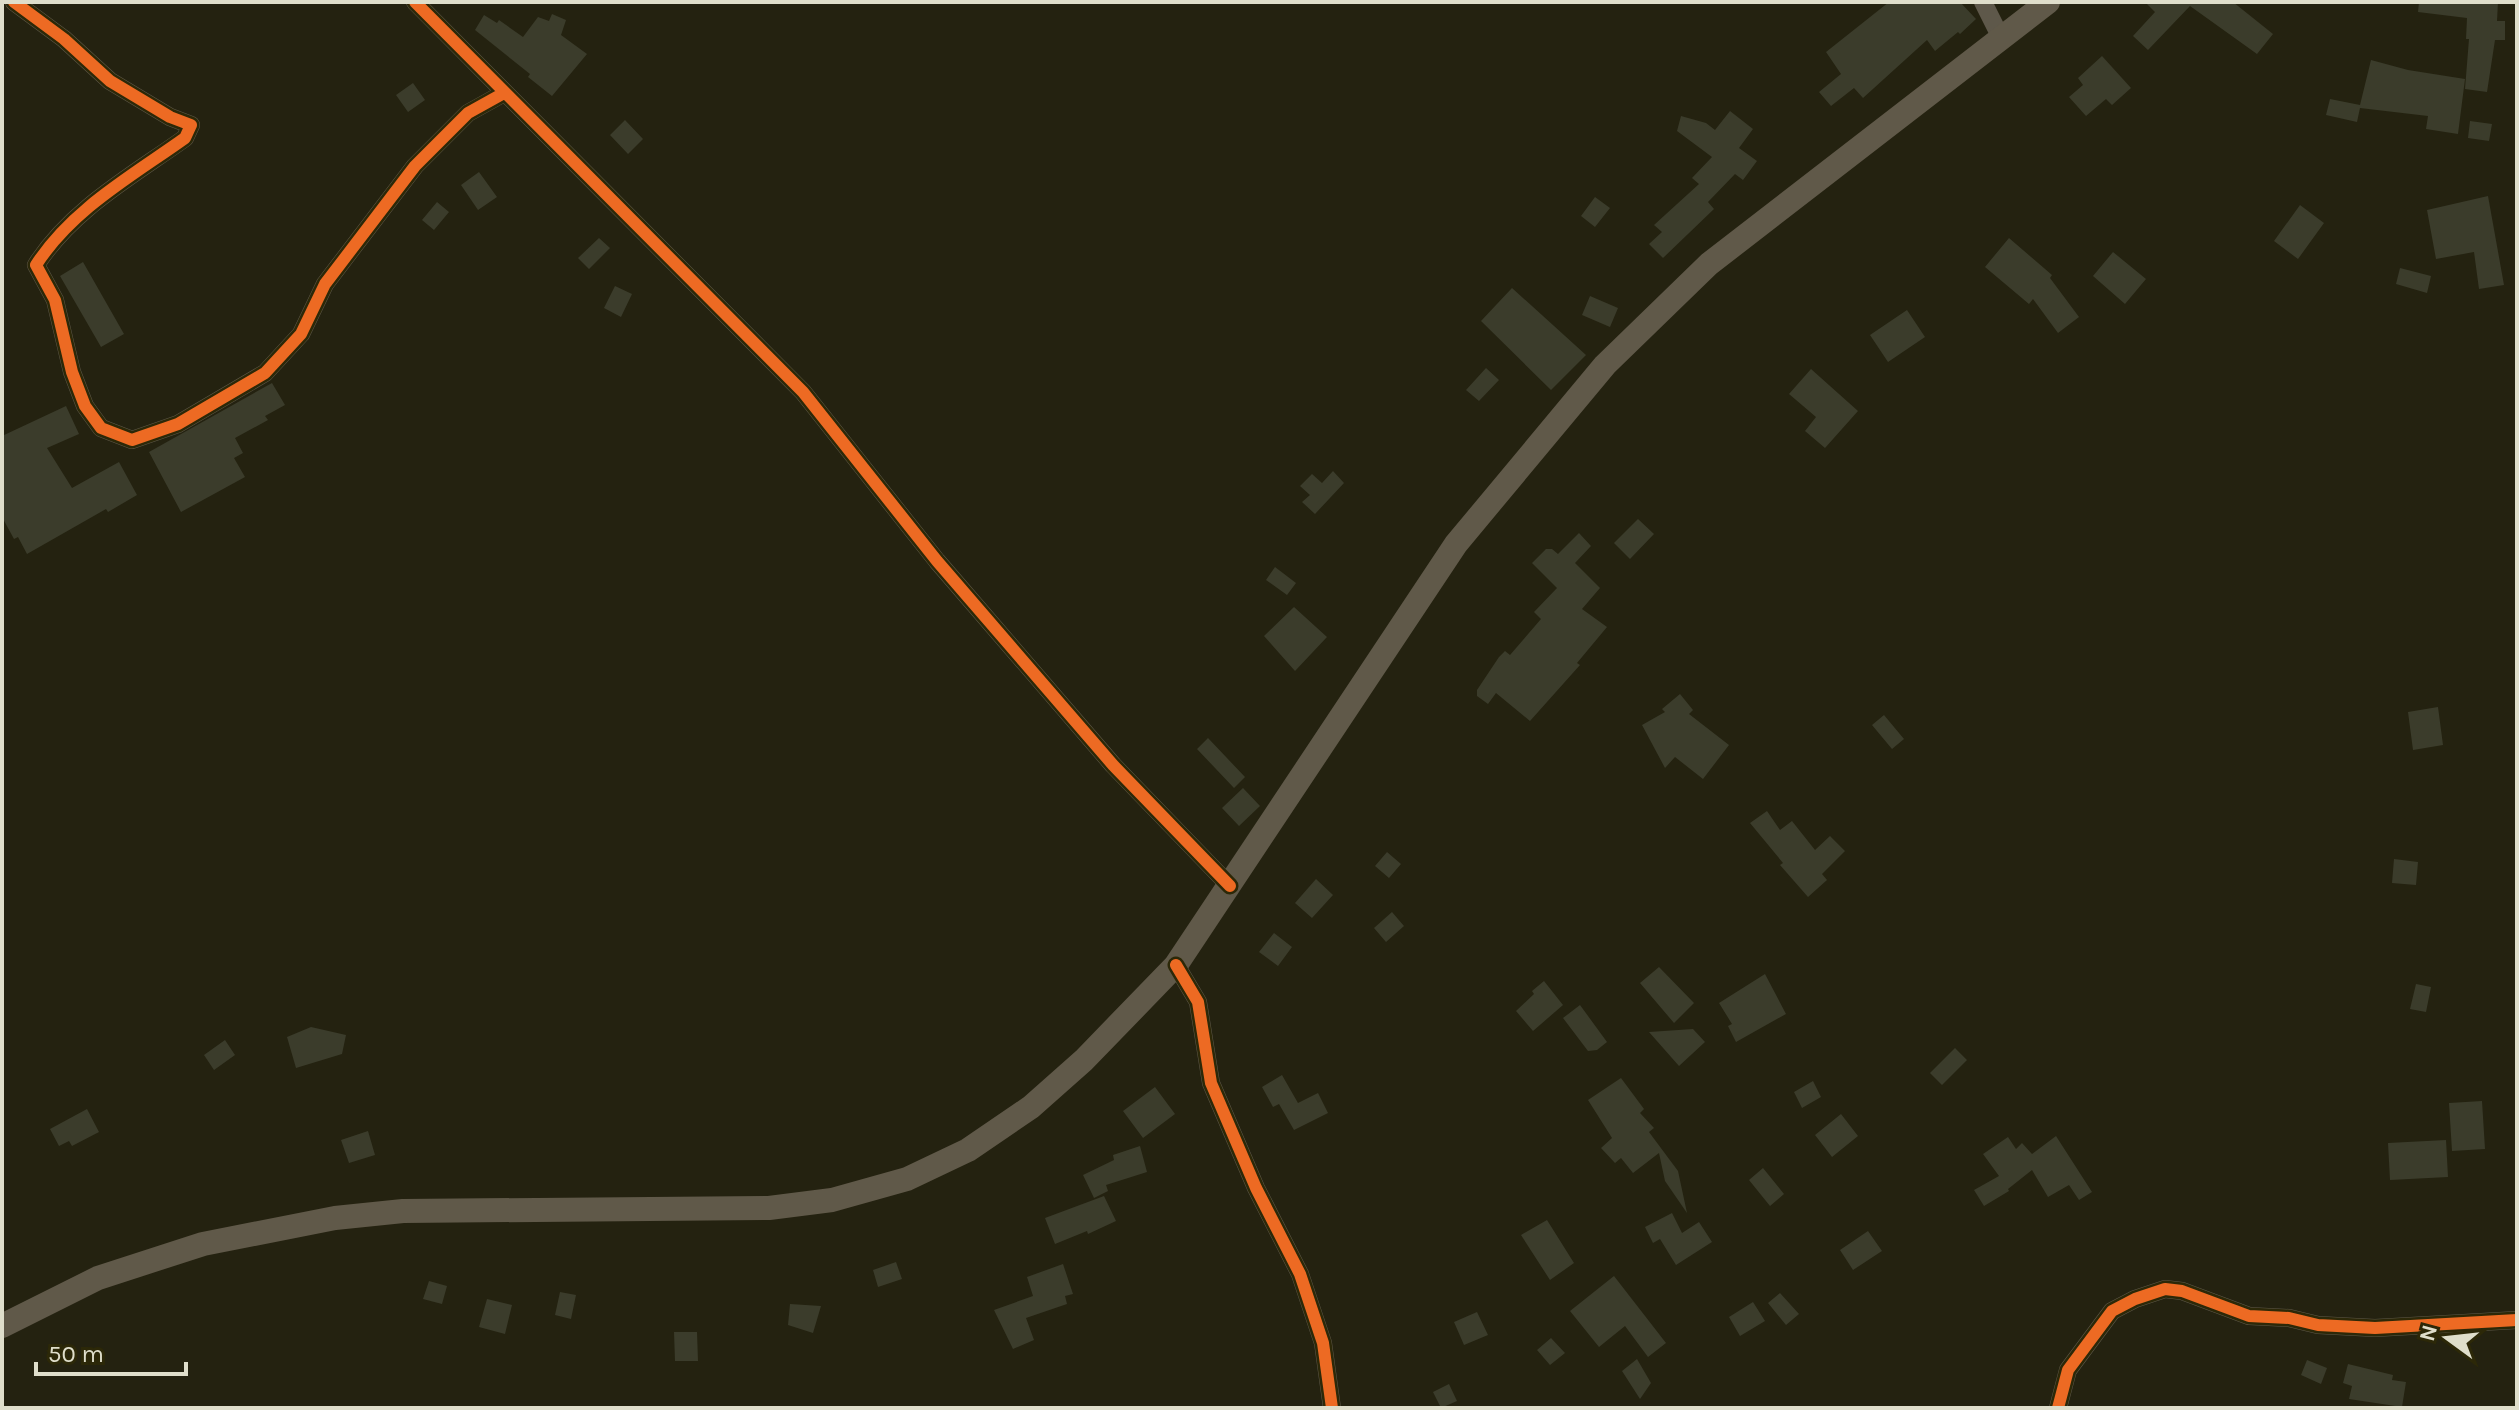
<svg xmlns="http://www.w3.org/2000/svg" width="2519" height="1410" viewBox="0 0 2519 1410" font-family="Karla,sans-serif">
  <style>
    .building { fill: #3b3c2b }
    .lines { fill: none; stroke-linecap: round; stroke-linejoin: round }
    .minor { stroke: #5e584a; stroke-width: 18 }
    .secondary { stroke: #605949; stroke-width: 24 }
    .cycleway-casing { stroke: #2c2808; stroke-width: 17 }
    .cycleway { stroke: #ed6a23; stroke-width: 12 }
  </style>
  <rect width="100%" height="100%" fill="#242210"/>
  <path class="building" d="M1889 2H1960L1976 19 1960 34 1958 32 1935 51 1927 40 1863 98 1854 88 1831 106 1819 92 1841 74 1826 52Z
    M2145 2H2233L2273 34 2257 54 2190 6 2148 50 2133 36 2155 12Z
    M2419 2H2498L2497 21H2505V40H2495L2487 92 2465 89 2469 39H2466L2467 18 2418 12Z
    M552 14 566 20 561 35 587 54 552 96 528 77 530 74 475 30 484 15 497 23 499 20 523 37 538 17 549 21Z
    M2102 56 2131 88 2112 105 2106 99 2086 116 2069 97 2083 85 2078 78Z
    M2371 60 2408 70 2465 79 2458 134 2426 129 2428 116 2360 108 2357 122 2326 115 2330 99 2360 105Z
    M413 83 425 100 408 112 396 95Z
    M1730 111 1753 129 1739 148 1757 161 1743 180 1735 174 1708 202 1714 209 1663 258 1649 244 1662 232 1654 225 1699 184 1692 178 1712 157 1677 131 1681 116 1706 123 1715 130Z
    M625 120 643 139 628 154 610 135Z
    M2470 121 2492 124 2489 141 2468 138Z
    M479 172 497 197 478 210 461 185Z
    M2488 196 2504 285 2479 289 2474 252 2436 259 2427 210Z
    M1595 197 1610 208 1595 227 1581 216Z
    M437 202 449 212 434 230 422 220Z
    M2300 205 2324 223 2298 259 2274 241Z
    M599 238 610 248 589 269 578 258Z
    M2009 238 2052 275 2050 278 2079 317 2058 333 2033 299 2029 304 1985 267Z
    M2113 252 2146 279 2125 304 2093 276Z
    M83 262 124 334 101 347 60 276Z
    M2400 268 2431 276 2427 293 2396 284Z
    M615 286 632 294 621 317 604 308Z
    M1512 288 1586 355 1551 390 1481 321Z
    M1590 296 1618 308 1610 327 1582 315Z
    M1907 310 1925 337 1888 362 1870 335Z
    M1486 368 1499 380 1479 401 1466 390Z
    M1811 369 1858 411 1825 448 1805 431 1816 417 1789 394Z
    M272 383 285 405 265 416 268 420 235 438 243 453 234 458 245 477 181 512 149 452Z
    M66 406 79 434 47 448 72 488 119 462 137 495 108 512 106 509 27 554 18 537 14 539 2 517V436Z
    M1333 471 1344 483 1315 514 1302 502 1310 495 1300 486 1312 474 1322 483Z
    M1638 519 1654 534 1630 559 1614 543Z
    M1579 533 1591 546 1575 563 1600 588 1582 609 1607 627 1577 663 1580 665 1530 721 1496 693 1488 704 1477 696V690L1499 657 1505 651 1510 655 1541 619 1534 612 1557 588 1532 563 1546 549H1552L1558 554Z
    M1275 567 1296 583 1287 595 1266 580Z
    M1294 607 1327 637 1295 671 1264 636Z
    M1680 694 1693 710 1689 714 1729 745 1703 779 1675 757 1665 768 1642 725 1665 712 1662 709Z
    M2438 707 2443 745 2413 750 2408 712Z
    M1884 715 1904 739 1892 749 1872 725Z
    M1208 738 1245 777 1234 788 1197 749Z
    M1243 788 1260 806 1239 826 1222 808Z
    M1767 811 1780 830 1792 821 1815 850 1830 836 1845 851 1822 874 1827 880 1808 897 1780 865 1783 863 1750 823Z
    M1387 852 1401 864 1389 878 1375 866Z
    M2394 859 2418 862 2416 885 2392 883Z
    M1316 879 1333 895 1312 918 1295 903Z
    M1392 912 1404 926 1386 942 1374 928Z
    M1274 933 1292 947 1278 966 1259 952Z
    M1659 967 1694 1003 1674 1023 1640 983Z
    M1765 974 1786 1014 1736 1042 1728 1026 1732 1024 1719 1003Z
    M1544 981 1563 1005 1533 1031 1516 1011 1534 994 1532 991Z
    M2416 984 2431 987 2426 1012 2410 1009Z
    M1580 1005 1607 1042 1597 1050 1588 1051 1563 1018Z
    M311 1027 346 1035 342 1054 296 1068 287 1037Z
    M1693 1029 1705 1042 1679 1066 1649 1032Z
    M225 1040 235 1055 214 1070 204 1055Z
    M1955 1048 1967 1060 1942 1085 1930 1073Z
    M1282 1075 1298 1103 1318 1093 1328 1113 1294 1130 1279 1104 1273 1107 1262 1087Z
    M1621 1078 1644 1109 1640 1113 1654 1128 1649 1132 1678 1171 1687 1213 1665 1181 1659 1153 1633 1173 1621 1158 1615 1163 1601 1148 1612 1138 1588 1100Z
    M1813 1081 1821 1097 1802 1108 1794 1092Z
    M1155 1087 1175 1114 1143 1138 1123 1111Z
    M2482 1101 2485 1149 2452 1151 2449 1103Z
    M87 1109 99 1132 72 1146 69 1141 59 1146 50 1129Z
    M1841 1114 1858 1136 1832 1157 1815 1135Z
    M368 1131 375 1155 349 1163 341 1140Z
    M2056 1136 2092 1192 2079 1200 2069 1185 2048 1197 2032 1170 2008 1189 2009 1191 1984 1206 1974 1190 1999 1176 1983 1154 2008 1137 2016 1149 2022 1143 2032 1154Z
    M2446 1140 2448 1177 2390 1180 2388 1143Z
    M1140 1146 1147 1172 1106 1185 1108 1191 1094 1198 1083 1175 1114 1160 1113 1155Z
    M1763 1168 1784 1194 1770 1206 1749 1180Z
    M1104 1196 1116 1221 1088 1234 1087 1231 1055 1244 1045 1218Z
    M1672 1213 1682 1233 1699 1222 1712 1242 1676 1265 1660 1239 1653 1243 1645 1227Z
    M1547 1220 1574 1263 1550 1280 1521 1235Z
    M1868 1231 1882 1251 1853 1270 1840 1250Z
    M896 1262 902 1279 878 1287 873 1270Z
    M1063 1264 1073 1294 1065 1296 1067 1304 1026 1318 1034 1340 1013 1349 994 1310 1033 1296 1027 1277Z
    M1614 1276 1666 1343 1648 1357 1625 1326 1599 1347 1570 1311Z
    M429 1281 447 1286 442 1304 423 1299Z
    M560 1292 576 1295 571 1319 555 1315Z
    M1780 1293 1799 1314 1786 1325 1768 1303Z
    M487 1299 512 1305 505 1334 479 1327Z
    M1753 1302 1765 1321 1740 1336 1729 1317Z
    M790 1304 821 1306 813 1333 788 1325Z
    M1477 1312 1488 1335 1464 1345 1454 1322Z
    M674 1332H697L698 1361H675Z
    M1551 1338 1565 1353 1550 1365 1537 1350Z
    M1637 1359 1651 1383 1640 1399 1622 1371Z
    M2307 1360 2327 1368 2321 1384 2301 1375Z
    M2348 1364 2393 1375 2392 1380 2406 1382 2402 1407 2349 1399 2352 1386 2343 1383Z
    M1449 1384 1457 1401 1441 1408 1433 1392Z"/>
  <g class="lines">
    <path class="minor" d="M14 2 64 39 110 81 170 117 191 125 185 138C132 176 72 209 36 265L55 300 72 372 85 406 101 428 132 440 178 424 265 373 301 334 325 284 415 166 468 113 504 93
      M415 2 803 392 937 561 1113 765 1230 886
      M1983 2 2001 38
      M1176 965 1198 1002 1211 1083 1256 1188 1300 1274 1323 1343 1332 1408
      M2058 1408 2068 1370 2112 1311 2135 1299 2165 1289 2182 1291 2249 1316 2289 1318 2318 1325 2375 1328 2517 1320"/>
    <path class="secondary" d="M2 1326 98 1278 203 1244 335 1218 403 1211 769 1208 832 1200 907 1179 968 1150 1031 1107 1084 1060 1176 965 1456 544 1605 365 1709 264 2048 2"/>
    <defs>
      <path id="cycleway" d="M14 2 64 39 110 81 170 117 191 125 185 138C132 176 72 209 36 265L55 300 72 372 85 406 101 428 132 440 178 424 265 373 301 334 325 284 415 166 468 113 504 93
        M415 2 803 392 937 561 1113 765 1230 886
        M1176 965 1198 1002 1211 1083 1256 1188 1300 1274 1323 1343 1332 1408
        M2058 1408 2068 1370 2112 1311 2135 1299 2165 1289 2182 1291 2249 1316 2289 1318 2318 1325 2375 1328 2517 1320"/>
    </defs>
    <use href="#cycleway" class="cycleway-casing"/>
    <use href="#cycleway" class="cycleway"/>
  </g>
  <rect width="2519" height="1410" fill="none" stroke="#dfdecb" stroke-width="8"/>
  <g transform="translate(2447 1338) rotate(285)" stroke="#2c2808" stroke-width="6" paint-order="stroke">
  <path d="M0-6L14 30L0 20L-14 30Z" fill="#dfdecb"/>
  <text y="-12" font-size="22" font-weight="bold" text-anchor="middle" fill="#dfdecb">N</text>
  </g>
  <path d="M36 1362v12h150v-12" fill="none" stroke="#dfdecb" stroke-width="4"/>
  <text x="48" y="1362" font-size="24" fill="#dfdecb" stroke="#2c2808" stroke-width="6" paint-order="stroke">50 m</text>
</svg>
